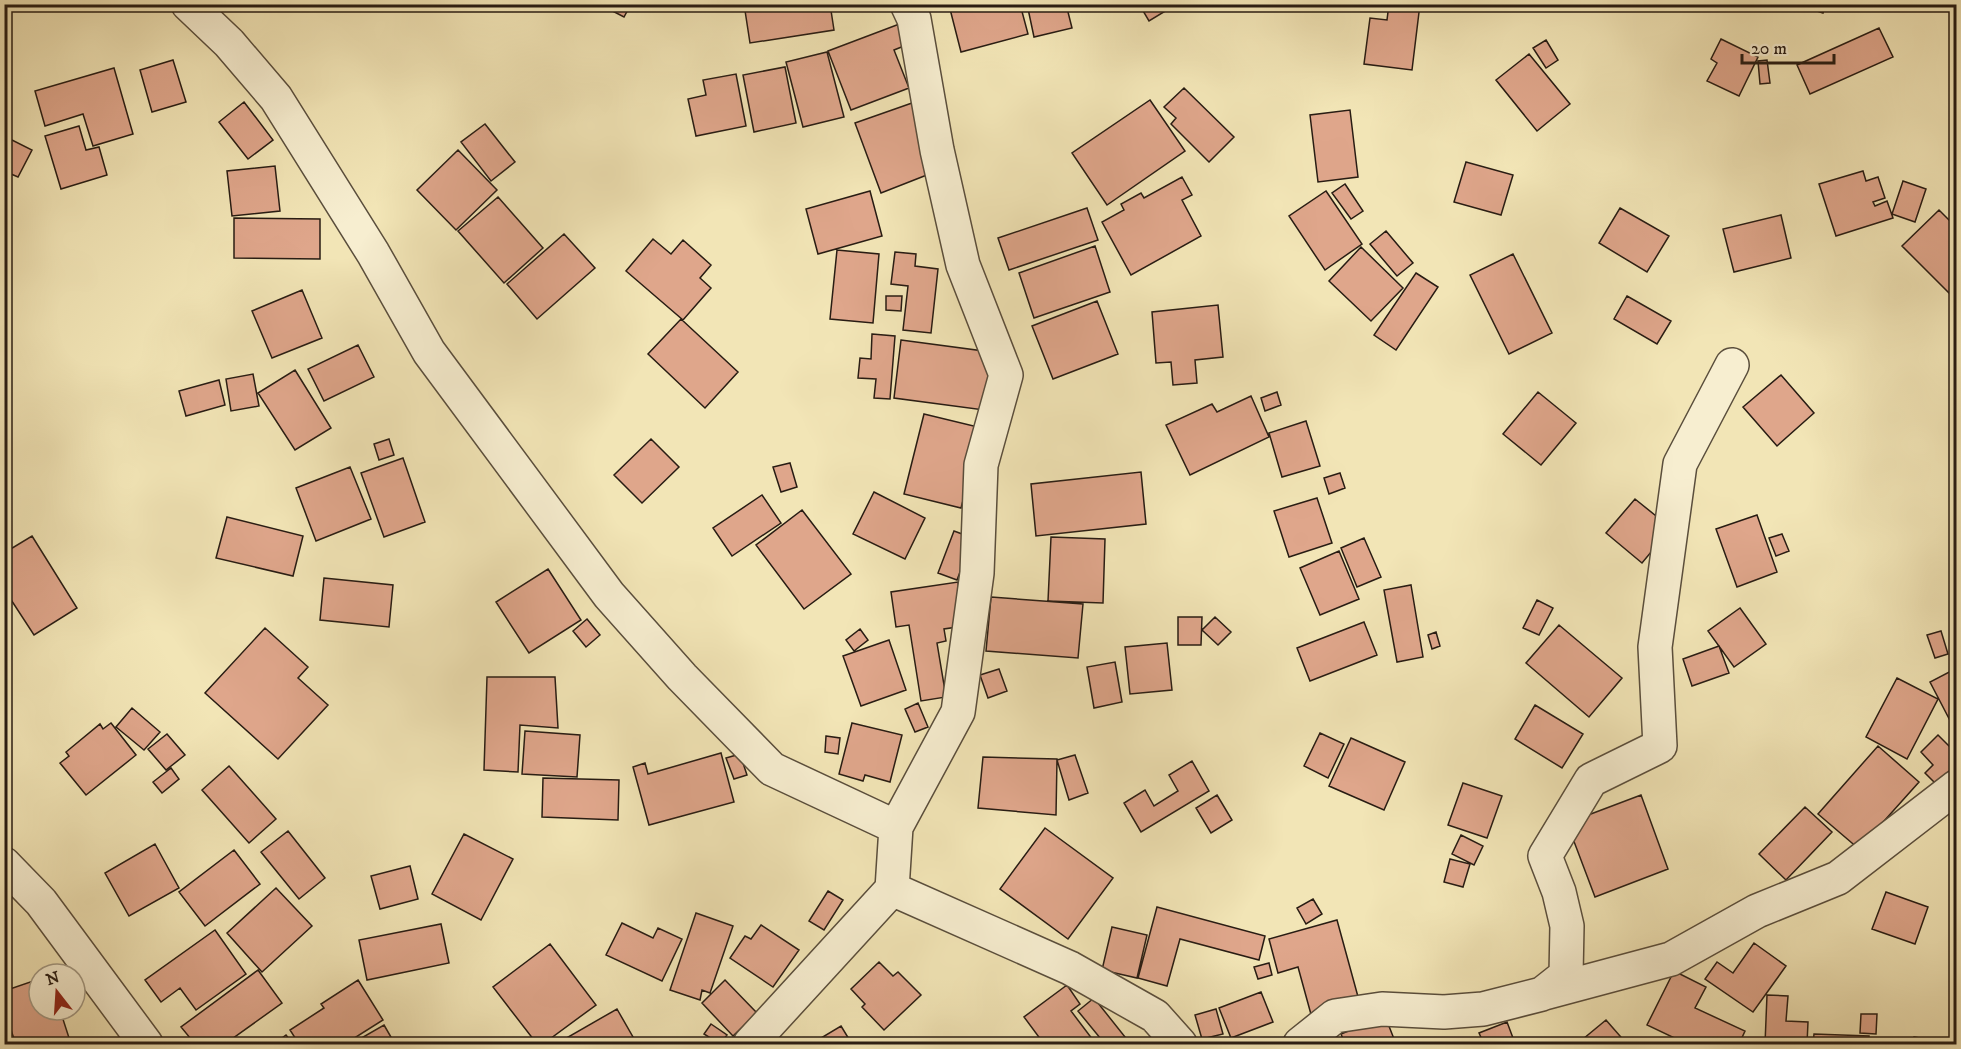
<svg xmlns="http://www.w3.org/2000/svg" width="1961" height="1049" viewBox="0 0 1961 1049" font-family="'IM FELL DW Pica',serif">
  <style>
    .building { fill: #dfa68b; stroke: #281c13; stroke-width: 1.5 }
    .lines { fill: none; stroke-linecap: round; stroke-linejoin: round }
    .minor-casing { stroke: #5a4e3c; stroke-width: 36 }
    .minor { stroke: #f7eed0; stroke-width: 33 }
  </style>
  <rect width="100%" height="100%" fill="#f2e5b6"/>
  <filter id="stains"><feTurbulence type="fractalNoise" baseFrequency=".00333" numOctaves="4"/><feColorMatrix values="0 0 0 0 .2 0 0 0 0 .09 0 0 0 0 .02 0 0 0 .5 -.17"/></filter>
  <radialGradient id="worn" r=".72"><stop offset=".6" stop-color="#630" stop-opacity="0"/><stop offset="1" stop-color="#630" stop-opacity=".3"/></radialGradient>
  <path class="building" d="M599 4H631L624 17Z
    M744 4H830L834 30 750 43Z
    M969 4H1020L1028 34 961 52 950 9Z
    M1027 4H1066L1072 28 1034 37Z
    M1139 4H1177L1149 21Z
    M1389 4H1420L1412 70 1364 64 1370 18 1387 20Z
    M1762 4H1777L1775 10Z
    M1796 4H1826L1823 13Z
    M902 23 909 44 894 50 909 88 851 110 828 51Z
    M1879 28 1893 57 1810 94 1797 65Z
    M1721 39 1758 57 1739 96 1707 81 1717 63 1711 59Z
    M1546 40 1558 60 1546 68 1533 48Z
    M827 52 844 117 803 127 786 62Z
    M1529 54 1570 104 1537 131 1496 80Z
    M173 60 186 102 152 112 140 70Z
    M1767 60 1770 83 1760 84 1758 61Z
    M785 67 796 123 754 132 743 75Z
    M114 68 133 134 93 146 83 114 45 126 35 91Z
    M736 74 746 126 696 136 688 99 706 95 703 80Z
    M1184 88 1234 137 1209 162 1171 124 1176 118 1164 107Z
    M1150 100 1185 151 1107 205 1072 153Z
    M244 102 273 140 248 159 219 122Z
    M912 103 937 171 881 193 855 123Z
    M1350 110 1358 177 1318 182 1310 115Z
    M485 124 515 162 491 181 461 142Z
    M79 126 86 150 99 147 107 175 61 189 45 136Z
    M4 136 32 150 18 177 4 171Z
    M458 150 497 190 456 230 417 190Z
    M1466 162 1513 175 1501 215 1454 202Z
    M275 166 280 211 232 216 227 171Z
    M1863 171 1866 181 1878 177 1885 198 1873 202 1875 206 1887 201 1893 218 1836 236 1819 184Z
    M1182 177 1192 195 1182 200 1201 236 1131 275 1102 222 1124 210 1121 204 1141 193 1144 198Z
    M1903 181 1926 189 1915 222 1892 214Z
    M1345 184 1363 211 1351 219 1332 193Z
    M870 191 882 236 818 254 806 209Z
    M1326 191 1362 244 1325 270 1289 216Z
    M498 197 543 248 504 283 458 231Z
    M1087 208 1098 240 1009 270 998 238Z
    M1620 208 1669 236 1647 272 1599 243Z
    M1939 210 1956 227 1955 299 1902 246Z
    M1781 215 1791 258 1734 272 1723 229Z
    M234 218 320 219V259L234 258Z
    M1386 231 1413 263 1397 276 1370 244Z
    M564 234 595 268 537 319 507 284Z
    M653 239 671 254 683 240 711 265 700 278 711 288 683 320 626 271Z
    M1095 246 1110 292 1034 318 1019 273Z
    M1361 247 1403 288 1371 321 1329 281Z
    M837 250 879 254 873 323 830 319Z
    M895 252 916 254 915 266 938 269 931 333 903 330 908 286 891 284Z
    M1513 254 1552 333 1509 354 1470 275Z
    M1416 273 1438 287 1396 350 1374 335Z
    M302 290 322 338 272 358 252 311Z
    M886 296H902L901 311 886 310Z
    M1627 296 1671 321 1657 344 1614 319Z
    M1097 301 1118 354 1053 379 1032 326Z
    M1218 305 1223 357 1195 360 1197 383 1173 385 1171 362 1156 363 1152 312Z
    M681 319 738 372 705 408 648 354Z
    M872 334 895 336 890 399 874 398 876 379 858 378 860 358 871 359Z
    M901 340 991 352 984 410 894 398Z
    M358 345 374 377 324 401 308 369Z
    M295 370 331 428 295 450 258 393Z
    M253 374 259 406 231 411 226 379Z
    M1781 375 1814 413 1777 446 1743 407Z
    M219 380 225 405 186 416 179 391Z
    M1277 392 1281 405 1265 411 1261 398Z
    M1538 392 1576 423 1541 465 1503 434Z
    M1251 396 1269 437 1190 475 1166 425 1212 404 1217 412Z
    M924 414 982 428 961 508 904 494Z
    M1306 421 1320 466 1282 477 1269 433Z
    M389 439 394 455 379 460 374 444Z
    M651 439 679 467 642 503 614 475Z
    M403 458 425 522 384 537 361 473Z
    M790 463 797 487 781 492 773 467Z
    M350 467 371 519 316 541 296 488Z
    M1141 472 1146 524 1036 536 1031 484Z
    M1340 473 1345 488 1329 494 1324 478Z
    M874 492 925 518 905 559 853 534Z
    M762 495 781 523 732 556 713 528Z
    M1317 498 1332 543 1289 557 1274 511Z
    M1635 499 1671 528 1642 563 1606 533Z
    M802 510 851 574 804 609 756 545Z
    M1757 515 1777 572 1737 587 1716 529Z
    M227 517 303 536 293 576 216 558Z
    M954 531 973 538 957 580 938 573Z
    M1782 534 1789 551 1776 556 1769 538Z
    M32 536 77 608 34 635 4 589V553Z
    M1051 537 1105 539 1103 603 1048 601Z
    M1364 538 1381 577 1357 587 1341 548Z
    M1339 551 1359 599 1320 615 1300 568Z
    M548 569 581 620 529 653 496 602Z
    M324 578 393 585 389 627 320 620Z
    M958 582 964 626 944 629 946 641 937 643 946 697 921 701 909 625 896 627 891 592Z
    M1411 585 1423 657 1397 662 1384 590Z
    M991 597 1083 604 1078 658 986 651Z
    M1537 600 1553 608 1539 635 1523 628Z
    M1740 608 1766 644 1734 667 1708 631Z
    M1178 617H1202L1201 645H1178Z
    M1215 617 1231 632 1218 645 1202 630Z
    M587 619 600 635 586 647 573 631Z
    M1364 622 1377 655 1310 681 1297 648Z
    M1559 625 1622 678 1589 717 1526 663Z
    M265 628 308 667 298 678 328 705 278 759 205 693Z
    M860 629 868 640 854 651 846 640Z
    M1941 631 1948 654 1935 658 1927 635Z
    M1436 632 1440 646 1432 649 1428 635Z
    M889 640 906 690 861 706 843 656Z
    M1167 643 1172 690 1130 694 1125 647Z
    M1719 646 1729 673 1692 686 1683 659Z
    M1115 662 1122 702 1094 708 1087 667Z
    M999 669 1007 691 988 698 980 675Z
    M1953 670 1956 678V732L1930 682Z
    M487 677H555L558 728 520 725 518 772 484 770Z
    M1897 678 1938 699 1907 759 1866 737Z
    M918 703 928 727 915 732 905 709Z
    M1535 705 1583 734 1562 768 1515 739Z
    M132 708 160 732 144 750 116 727Z
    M111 723 136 755 86 795 60 763 69 756 66 752 100 724 103 729Z
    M852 723 902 735 890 782 865 775 863 781 839 774Z
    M525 731 580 735 577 777 522 774Z
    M1320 733 1344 744 1328 778 1304 766Z
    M167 734 185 755 166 770 148 749Z
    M1938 735 1956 753V772L1940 788 1925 773 1933 765 1921 752Z
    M826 736 840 738 838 754 825 752Z
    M1351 738 1405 762 1384 810 1329 786Z
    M1878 746 1919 782 1859 849 1818 814Z
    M721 753 734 802 649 825 633 767 645 763 648 774Z
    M740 754 747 775 734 779 726 758Z
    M1075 755 1088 793 1069 800 1057 760Z
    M983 757 1057 759 1056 815 978 808Z
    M1192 761 1209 791 1141 832 1124 803 1145 790 1154 806 1178 791 1169 775Z
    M229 766 276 819 249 843 202 790Z
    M171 768 179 779 162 793 153 782Z
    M543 778 619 780 618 820 542 817Z
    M1463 783 1502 796 1487 838 1448 825Z
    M1217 795 1232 820 1211 833 1196 808Z
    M1641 795 1668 869 1595 897 1567 823Z
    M1805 807 1832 832 1786 880 1759 854Z
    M1045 828 1113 878 1068 939 1000 889Z
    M288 831 325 878 299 899 261 852Z
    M464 834 513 859 481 920 432 894Z
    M1461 835 1483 846 1474 865 1452 854Z
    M155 844 179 888 129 916 105 873Z
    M234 850 260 884 205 926 179 892Z
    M1450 859 1470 864 1463 887 1444 882Z
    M410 866 418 899 380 909 371 876Z
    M276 888 312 926 262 972 227 933Z
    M828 891 843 900 824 930 809 921Z
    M1886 892 1928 907 1915 944 1872 929Z
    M1313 899 1322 914 1306 924 1297 908Z
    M1157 907 1265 936 1259 960 1180 939 1167 986 1138 978Z
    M696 913 733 926 710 993 702 990 700 1000 670 990Z
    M1337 920 1360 1004 1312 1018 1298 967 1278 973 1269 939Z
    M622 923 653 938 658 928 682 939 662 981 606 955Z
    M441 924 449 963 367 980 359 940Z
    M761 925 799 950 773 987 730 958 745 936 751 939Z
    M1112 927 1147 935 1137 978 1102 970Z
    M215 930 246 974 196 1010 180 988 161 1002 145 980Z
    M1754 943 1786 966 1753 1012 1705 979 1717 962 1733 973Z
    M550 944 596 1005 543 1044H537L493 987Z
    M879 962 893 976 898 972 921 995 884 1030 862 1007 865 1004 851 989Z
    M1269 963 1272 975 1258 979 1254 967Z
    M258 970 282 1003 232 1039 236 1044H195L181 1027Z
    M1674 971 1706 987 1695 1008 1745 1031 1739 1044H1687L1647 1025Z
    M39 979V1010H60L71 1044H16L4 1011V991Z
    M358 980 383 1020 345 1044H299L290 1030 324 1008 321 1004Z
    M725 980 757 1013 733 1036 702 1003Z
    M1067 985 1080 1004 1071 1011 1096 1044H1044L1024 1017Z
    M1261 992 1273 1022 1231 1038 1219 1008Z
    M1767 995 1788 996 1786 1021 1808 1022 1807 1044H1765Z
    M1094 998 1129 1042 1125 1044H1105L1078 1011Z
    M617 1009 637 1044H556Z
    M1216 1009 1223 1034 1202 1039 1195 1015Z
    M1861 1014H1877L1876 1034 1860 1033Z
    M1385 1016 1396 1044H1345L1341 1034Z
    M1606 1020 1627 1044H1577Z
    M1507 1022 1513 1038 1497 1044H1484L1479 1033Z
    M711 1024 727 1035 720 1044 704 1034Z
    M384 1025 395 1044H351Z
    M841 1026 852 1044H811Z
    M1814 1034 1869 1036V1044H1813Z
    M286 1035 293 1044H274Z
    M1914 1037 1956 1044H1913Z"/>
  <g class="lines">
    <defs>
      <path id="minor" d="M188 4 229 43 276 98 373 253 429 352 609 595 682 677 772 769 896 827
        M4 864 41 902 146 1044
        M892 889 1070 968 1155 1016 1180 1044
        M1544 993 1671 959 1757 911 1838 878 1956 787
        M750 1044 892 889 896 827 958 712 977 573 981 465 1006 375 963 265 937 150 914 19 907 4
        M1300 1044 1335 1016 1382 1009 1444 1012 1483 1009 1542 994 1566 975 1567 926 1559 892 1545 856 1591 780 1660 746 1655 647 1680 464 1732 365"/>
    </defs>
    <use href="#minor" class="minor-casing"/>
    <use href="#minor" class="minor"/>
  </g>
  <rect width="1961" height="1049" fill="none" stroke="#f2e5b6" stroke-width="24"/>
  <rect x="6" y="6" width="1949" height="1037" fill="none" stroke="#281c13" stroke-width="3"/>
  <rect x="12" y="12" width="1937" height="1025" fill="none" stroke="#281c13" stroke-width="1.5"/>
  <g transform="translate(57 992) rotate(343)"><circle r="28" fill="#f7eed0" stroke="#a49a84" stroke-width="1.5"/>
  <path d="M0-4.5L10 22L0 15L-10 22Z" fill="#8f2418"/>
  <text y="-9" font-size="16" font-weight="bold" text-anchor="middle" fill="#281c13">N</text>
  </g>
  <path d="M1742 54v9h92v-9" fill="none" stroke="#281c13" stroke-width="3"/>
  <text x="1751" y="54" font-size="18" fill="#281c13" stroke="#f7eed0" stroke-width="4.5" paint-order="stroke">20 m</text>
  <rect width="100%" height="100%" filter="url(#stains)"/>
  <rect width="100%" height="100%" fill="url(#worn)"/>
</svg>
